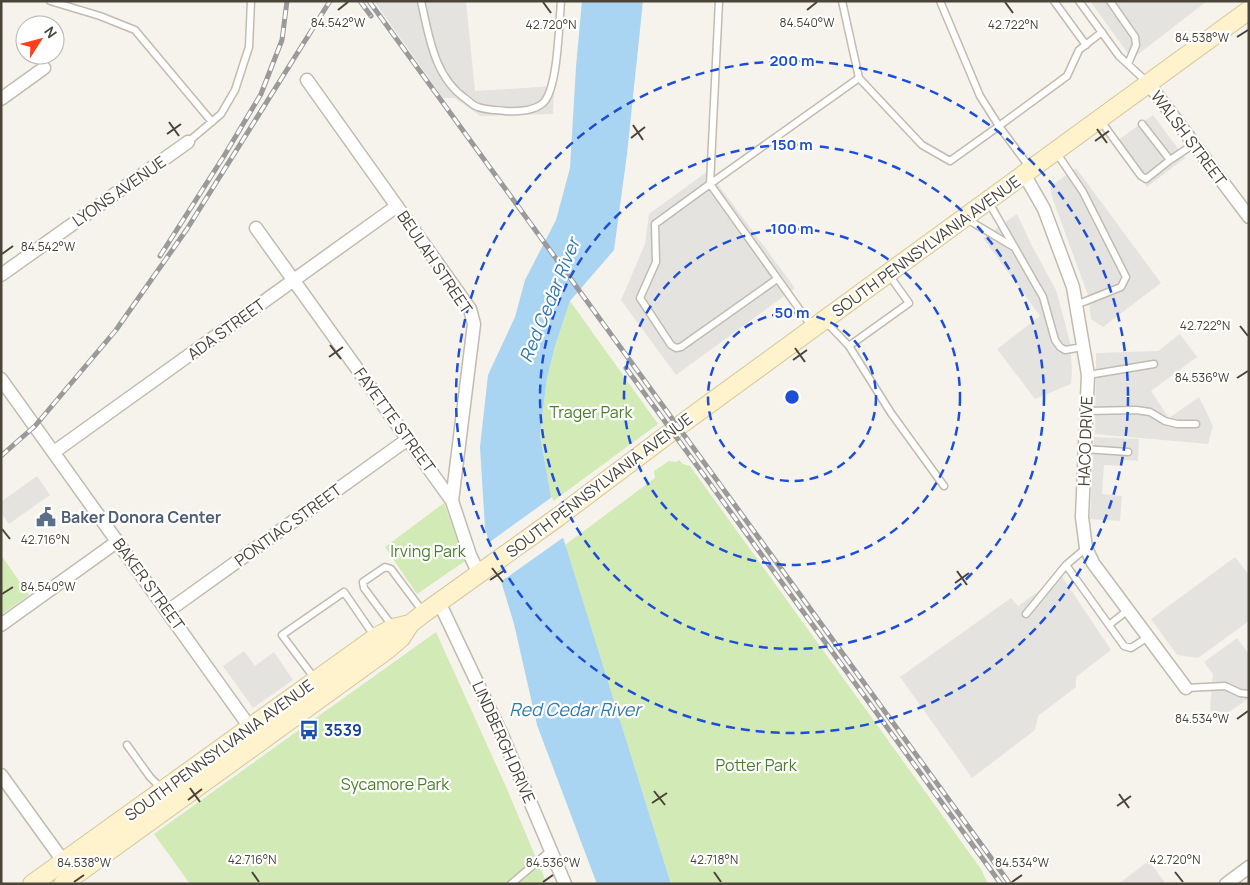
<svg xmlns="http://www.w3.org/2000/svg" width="1250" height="885" viewBox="0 0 1250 885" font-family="Manrope,sans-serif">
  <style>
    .green { fill: #d2eab5 }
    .parking { fill: #e5e3e0 }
    .water { fill: #a9d4f2 }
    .pier { fill: #f6f3ec }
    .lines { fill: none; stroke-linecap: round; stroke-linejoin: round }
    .service-casing { stroke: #c2bbae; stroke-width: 9 }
    .minor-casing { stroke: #c2bbae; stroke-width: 15 }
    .secondary-casing { stroke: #d6c79b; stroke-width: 20 }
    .service { stroke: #fff; stroke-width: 6 }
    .minor { stroke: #fff; stroke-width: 12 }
    .secondary { stroke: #fff3cd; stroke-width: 18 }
    .rail-casing { stroke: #9a9a9a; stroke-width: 5 }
    .rail { stroke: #fff; stroke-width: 3; stroke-dasharray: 9; stroke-linecap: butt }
    .ticks { fill: none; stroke: #4b4439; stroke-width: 2 }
    .ring { fill: none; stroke: #1d4ed8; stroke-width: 2.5; stroke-dasharray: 9 6 }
    .labels { text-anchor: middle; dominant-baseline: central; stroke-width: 4.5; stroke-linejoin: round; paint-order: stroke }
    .street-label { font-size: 16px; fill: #4b4439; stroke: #fff }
    .park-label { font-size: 16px; fill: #4a7f2a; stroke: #fff }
    .service-label { font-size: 16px; font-weight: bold; fill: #4e5e75; stroke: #fff; text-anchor: start }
    .transit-label { font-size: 16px; font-weight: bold; fill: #164399; stroke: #fff; text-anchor: start }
    .water-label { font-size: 18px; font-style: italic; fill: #2e7ab2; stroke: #fff }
    .ticks-label { font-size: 12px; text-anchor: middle; fill: #4b4439; stroke: #fff; stroke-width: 4.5; stroke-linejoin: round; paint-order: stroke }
    .centre { fill: #1d4ed8; stroke: #fff; stroke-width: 2.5 }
    .ring-label { font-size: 15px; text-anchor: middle; font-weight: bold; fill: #1d4ed8; stroke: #fff; stroke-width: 4.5; stroke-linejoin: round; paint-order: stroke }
  </style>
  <rect width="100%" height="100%" fill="#f6f3ec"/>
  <path class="green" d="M570 301 658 424 552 502 540 435 547 378 555 346Z
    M679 460 683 464 690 466 981 869 988 884H671L565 545 655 478 654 471 669 461 676 462Z
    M444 503 465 561 417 594 385 547Z
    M1 555 29 595 1 615Z
    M436 632 507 789 547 884H190L154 834Z"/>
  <path class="parking" d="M374 1H466L475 91 554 86 553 114 480 116 455 98H443Z
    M1090 1H1207L1132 59Z
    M1153 115 1185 158 1147 187 1114 143Z
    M1076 168 1161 283 1103 327 1091 319 1088 295 1052 197 1050 187Z
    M708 171 795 288 676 375 621 300 645 244 649 214Z
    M1017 214 1032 246 1056 290 1070 342 1072 370 1071 384 1035 399 997 349 1040 316 983 238Z
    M1180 334 1197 357 1151 391 1169 418 1199 397 1213 426 1208 444 1095 434 1096 353 1158 351Z
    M1094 437 1139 439 1138 461 1123 460 1122 466 1104 465 1102 494 1122 496 1120 521 1090 519Z
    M37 476 50 495 9 524 1 512V502Z
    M1235 557 1249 575V621L1198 658 1177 655 1151 619Z
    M1061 575 1111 650 1076 677V687L1038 716 1035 730 972 778 900 677 1011 598 1018 606Z
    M1237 638 1249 654V698L1218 720 1210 709 1213 674 1204 662Z
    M244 651 255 666 274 652 293 680 253 708 223 666Z
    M1149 861 1166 884H1118Z"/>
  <path class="water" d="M582 1H643L627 154 614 250 570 301 555 346 547 378 540 435 552 502 671 884H597L537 725 514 624 485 528 480 447 488 375 515 317 525 280 556 220 570 168 576 67Z"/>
  <path class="pier" d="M552 497 564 537 499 583 487 544Z"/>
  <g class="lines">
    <defs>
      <path id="service" d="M50 1 100 16 135 30 212 122
        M421 1C429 36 434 77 466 99 470 102 474 106 478 107 486 110 496 110 505 111 516 112 536 111 544 102 558 87 559 23 561 1
        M719 1 710 184 655 224 656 262 640 298 671 345 676 348 681 347 777 279
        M842 1 859 78
        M1054 1 1086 45
        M1079 1 1119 56 1147 82
        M1110 1 1135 37 1136 45 1128 64
        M1100 120 1141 176 1146 179 1170 160 1142 124
        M188 142 221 114 235 90 249 47 251 1
        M1056 152 1083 192 1126 277 1121 287 1076 305
        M1170 160 1194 144
        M1030 168 999 126 1067 76 1079 50 1102 32
        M988 201 1043 297 1055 340 1060 347 1065 350 1083 347
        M965 218 1012 246
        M825 321 849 346 891 413 944 486
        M812 327 710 184 859 78 922 145 950 161 999 126 980 96 940 1
        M849 346 909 303 889 275
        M1088 375 1154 364
        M1086 411 1136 410 1150 412 1165 421 1177 424H1196
        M1085 449 1128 452
        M1066 565 1124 646 1131 648 1148 637
        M1026 614 1066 565 1086 548
        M1109 625 1128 610
        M393 627 364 588 363 582 385 567 391 569 424 613
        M315 679 282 635 344 592 375 637
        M1186 688 1225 686 1240 693 1249 694
        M127 745 150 777 162 789
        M511 884 551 850"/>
      <path id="minor" d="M307 80 470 309 474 324 452 501
        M1148 83 1249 217
        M1 99 44 68
        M1024 174 1044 209 1073 287 1088 375 1082 517 1086 548 1093 563 1186 688
        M256 228 452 501 470 555 479 574
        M1 275 188 142
        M1 379 254 733
        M54 452 397 206
        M439 602 502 735 565 884
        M168 611 408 439
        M1 625 118 541
        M1 775 74 876
        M1226 884 1249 867"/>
      <path id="secondary" d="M32 884 376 637 393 628 410 624
        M63 884 387 650 401 638 410 624 424 613 558 517 687 420 1249 10"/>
    </defs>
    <use href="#service" class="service-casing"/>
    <use href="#minor" class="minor-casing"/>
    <use href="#secondary" class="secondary-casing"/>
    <use href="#service" class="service"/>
    <use href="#minor" class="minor"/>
    <use href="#secondary" class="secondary"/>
    <defs>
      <path id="rail" d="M360 1 371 16
        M369 1 1010 884
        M160 256 224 156 261 94 282 40 287 1
        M626 368 1001 884
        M1 456 35 426 116 330 187 229 330 1"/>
    </defs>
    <use href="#rail" class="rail-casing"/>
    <use href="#rail" class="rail"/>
  </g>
  <path class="ticks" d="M543 2 551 13M1005 2 1013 13M338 10 348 2M807 10 817 2M1237 37 1248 30M169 122 179 136M633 125 643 140M1097 129 1107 143M167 134 181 124M631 138 645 127M1095 141 1109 131M2 254 13 246M1240 326 1248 336M330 345 341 359M795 348 805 362M329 357 343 347M793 360 807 350M1237 378 1248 371M2 529 10 539M492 568 503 582M957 571 967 585M490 580 505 570M955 583 969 573M2 594 13 587M1237 719 1248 711M190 788 200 802M654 791 665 805M1119 794 1129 808M188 800 202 789M652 803 667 793M1117 806 1131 796M252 872 259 882M714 872 721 882M1175 872 1183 882M74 882 84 875M543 882 553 875M1012 882 1022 875"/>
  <g class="ring">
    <circle cx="792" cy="397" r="84"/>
    <circle cx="792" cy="397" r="168"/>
    <circle cx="792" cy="397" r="252"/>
    <circle cx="792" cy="397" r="336"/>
  </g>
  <defs>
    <symbol id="civic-bare" viewBox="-9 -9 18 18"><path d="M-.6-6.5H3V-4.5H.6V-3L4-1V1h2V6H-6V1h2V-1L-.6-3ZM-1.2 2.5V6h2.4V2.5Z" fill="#5c6f8a" stroke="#fff" stroke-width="2.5" paint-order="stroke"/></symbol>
    <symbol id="bus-bare" viewBox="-9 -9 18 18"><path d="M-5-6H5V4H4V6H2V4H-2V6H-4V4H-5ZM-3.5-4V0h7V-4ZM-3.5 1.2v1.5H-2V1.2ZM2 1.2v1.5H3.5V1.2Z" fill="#1a4fb4" stroke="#fff" stroke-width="2.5" paint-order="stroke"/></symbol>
  </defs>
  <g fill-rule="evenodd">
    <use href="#civic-bare" x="32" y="503" width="28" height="28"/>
    <use href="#bus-bare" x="295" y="716" width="28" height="28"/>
  </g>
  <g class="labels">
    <g class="street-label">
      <text transform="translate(1189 138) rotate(53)">WALSH STREET</text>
      <text transform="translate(119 191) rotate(-35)">LYONS AVENUE</text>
      <text transform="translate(926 246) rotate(-36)">SOUTH PENNSYLVANIA AVENUE</text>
      <text transform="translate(435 262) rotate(56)">BEULAH STREET</text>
      <text transform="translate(226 329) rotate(-36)">ADA STREET</text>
      <text transform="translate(395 420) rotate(54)">FAYETTE STREET</text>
      <text transform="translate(1085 441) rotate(-88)">HACO DRIVE</text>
      <text transform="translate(599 485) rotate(-37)">SOUTH PENNSYLVANIA AVENUE</text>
      <text transform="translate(288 525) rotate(-36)">PONTIAC STREET</text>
      <text transform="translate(149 584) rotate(54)">BAKER STREET</text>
      <text transform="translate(504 742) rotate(66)">LINDBERGH DRIVE</text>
      <text transform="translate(219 750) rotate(-36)">SOUTH PENNSYLVANIA AVENUE</text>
    </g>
    <g class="park-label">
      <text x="591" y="412">Trager Park</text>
      <text x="428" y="551">Irving Park</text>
      <text x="756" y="765">Potter Park</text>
      <text x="395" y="784">Sycamore Park</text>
    </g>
    <g class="service-label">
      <text x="61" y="517">Baker Donora Center</text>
    </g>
    <g class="transit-label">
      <text x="324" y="730">3539</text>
    </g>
    <g class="water-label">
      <text transform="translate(549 300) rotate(-68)">Red Cedar River</text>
      <text x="575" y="709">Red Cedar River</text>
    </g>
  </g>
  <g class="ticks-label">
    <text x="807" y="27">84.540°W</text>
    <text x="338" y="27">84.542°W</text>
    <text x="551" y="29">42.720°N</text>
    <text x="1013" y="29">42.722°N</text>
    <text x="1202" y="42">84.538°W</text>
    <text x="48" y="251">84.542°W</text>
    <text x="1205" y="330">42.722°N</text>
    <text x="1202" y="382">84.536°W</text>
    <text x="45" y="544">42.716°N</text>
    <text x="48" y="591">84.540°W</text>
    <text x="1202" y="723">84.534°W</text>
    <text x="252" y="864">42.716°N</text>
    <text x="714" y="864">42.718°N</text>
    <text x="1175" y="864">42.720°N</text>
    <text x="84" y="867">84.538°W</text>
    <text x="553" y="867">84.536°W</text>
    <text x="1022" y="867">84.534°W</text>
  </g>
  <circle cx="792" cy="397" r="8" class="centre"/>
  <g class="ring-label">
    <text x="792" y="66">200 m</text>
    <text x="792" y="150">150 m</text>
    <text x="792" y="234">100 m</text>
    <text x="792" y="318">50 m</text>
  </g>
  <rect width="1250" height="885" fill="none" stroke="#4b4439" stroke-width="5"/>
  <g transform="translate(40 40) rotate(54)"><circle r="24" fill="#ffffff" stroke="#b7b4b0"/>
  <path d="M0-4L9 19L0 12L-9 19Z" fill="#fc3f1d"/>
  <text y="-8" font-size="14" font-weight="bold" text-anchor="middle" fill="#4b4439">N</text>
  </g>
</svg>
